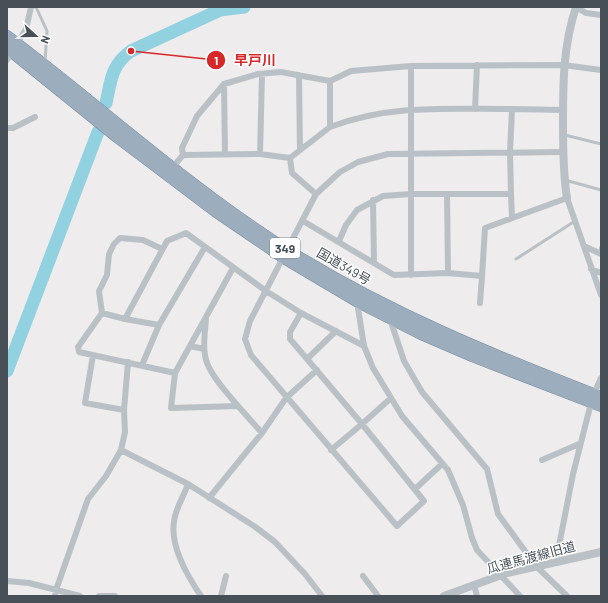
<svg xmlns="http://www.w3.org/2000/svg" width="608" height="603" viewBox="0 0 608 603" font-family="Barlow,'Noto Sans JP',sans-serif">
  <style>
    .lines { fill: none; stroke-linecap: round; stroke-linejoin: round }
    .river { stroke: #91d1e0; stroke-width: 13 }
    .trunk-casing { stroke: #748ba1; stroke-width: 12 }
    .service { stroke: #b9c1c7; stroke-width: 3 }
    .minor { stroke: #b9c1c7; stroke-width: 6 }
    .tertiary { stroke: #b9c1c7; stroke-width: 8 }
    .trunk { stroke: #9caebe; stroke-width: 11 }
    .labels { text-anchor: middle; dominant-baseline: central; stroke-width: 3; stroke-linejoin: round; paint-order: stroke }
    .shield { fill: #fff; stroke: #7e8489; stroke-width: 1 }
    .shield-label { font-size: 12px; font-weight: bold; fill: #475057 }
    .street-label { font-size: 13px; fill: #475057; stroke: #fff }
    .leader { fill: none; stroke: #d62828; stroke-width: 1.5 }
    .callout-dot { fill: #d62828; stroke: #fff; stroke-width: 1.5 }
    .mark-label { font-size: 12px; text-anchor: middle; font-weight: bold; fill: #fff }
    .callout-label { font-size: 14px; text-anchor: middle; font-weight: bold; fill: #d62828; stroke: #fff; stroke-width: 3; stroke-linejoin: round; paint-order: stroke }
  </style>
  <rect width="100%" height="100%" fill="#eeecec"/>
  <g class="lines">
    <path class="river" d="M106 103C111 81 111 65 131 51L220 10 244 7
      M7 371 98 132"/>
    <defs>
      <path id="trunk" d="M7 36C101 107 189 188 289 251 389 313 492 355 601 397
        M7 48 117 137 215 211 284 258 360 303 421 334 472 356 601 406"/>
    </defs>
    <use href="#trunk" class="trunk-casing"/>
    <path class="service" d="M31 7H36L47 31 45 62
      M565 135 601 144
      M565 180 601 190
      M599 254 601 247
      M516 259 575 221"/>
    <path class="minor" d="M576 7 586 13 601 15
      M7 60 26 29 31 7
      M411 66V275
      M299 75 300 150
      M224 84 225 154
      M475 109 477 65
      M512 109 563 110
      M330 127C391 104 449 109 512 109L510 152 511 194H411L383 196 357 210 346 225 339 241
      M7 128H13L35 117
      M260 154 262 74
      M183 155 260 154 290 158 292 173 316 194
      M290 158 330 127V81
      M173 167 183 155 182 148 197 116 224 84 258 74 281 72 330 81 351 71 411 66 563 65 601 70
      M447 194 448 273
      M511 194 512 218
      M373 200 374 262
      M303 221 394 275 448 273 482 276 485 228 567 198 601 295
      M584 246 601 254
      M591 269 601 273
      M360 303 358 308 364 346 373 368 402 416 448 470 463 505 472 538 477 550 520 596
      M480 303 482 276
      M102 313 99 291 107 275 109 254 114 244 120 238 143 240 162 249
      M301 313 290 332V339L307 359 336 331
      M125 319 159 325
      M206 319C205 333 202 349 207 363 213 378 227 393 238 406
      M390 319 404 361 422 392 487 469 498 514 536 566 567 596
      M190 346 204 349
      M93 355 85 403 124 410
      M307 359 362 424 391 398
      M142 365 159 325 205 247
      M175 373 233 268
      M594 394 601 378
      M262 433 238 406 171 408 175 373 79 352 78 347 102 313 125 319 167 241 186 233 266 291 301 313 364 346
      M121 450 188 484 254 526 275 542 305 574 322 596
      M331 450 362 424 424 501 397 526 251 355 245 339 250 321 316 194 340 172 358 162 388 154 563 152
      M542 460 579 444
      M188 484C184 496 175 509 174 522 170 546 188 577 201 596
      M415 489 442 464
      M209 498 262 433 286 398 317 370
      M556 561 573 474 591 403
      M363 576 378 596
      M7 581 29 583 80 596
      M474 585 477 596
      M55 596 56 590 88 499 106 476 121 450 125 432 124 410 128 362
      M99 596H115
      M221 596 226 576"/>
    <path class="tertiary" d="M567 198C563 174 563 149 563 124 563 84 563 46 576 7
      M444 596 507 573 601 552"/>
    <use href="#trunk" class="trunk"/>
  </g>
  <g class="labels">
    <rect class="shield" x="270" y="238" width="30" height="20" rx="3"/>
    <g class="shield-label">
      <text x="285" y="248">349</text>
    </g>
    <g class="street-label">
      <text transform="translate(344 266) rotate(30)">国道349号</text>
      <text transform="translate(531 557) rotate(-15)">瓜連馬渡線旧道</text>
    </g>
  </g>
  <path class="leader" d="M131 51L216 60"/>
  <g class="callout-dot">
    <circle cx="131" cy="51" r="4"/>
    <circle cx="216" cy="60" r="10"/>
  </g>
  <g class="mark-label">
    <text x="216" y="65">1</text>
  </g>
  <g class="callout-label">
    <text x="255" y="65">早戸川</text>
  </g>
  <rect width="608" height="603" fill="none" stroke="#475057" stroke-width="16"/>
  <g transform="translate(36 36) rotate(111)" stroke="#ffffff" stroke-width="3" paint-order="stroke">
  <path d="M0-3L7 15L0 10L-7 15Z" fill="#475057"/>
  <text y="-6" font-size="11" font-weight="bold" text-anchor="middle" fill="#475057">N</text>
  </g>
</svg>
